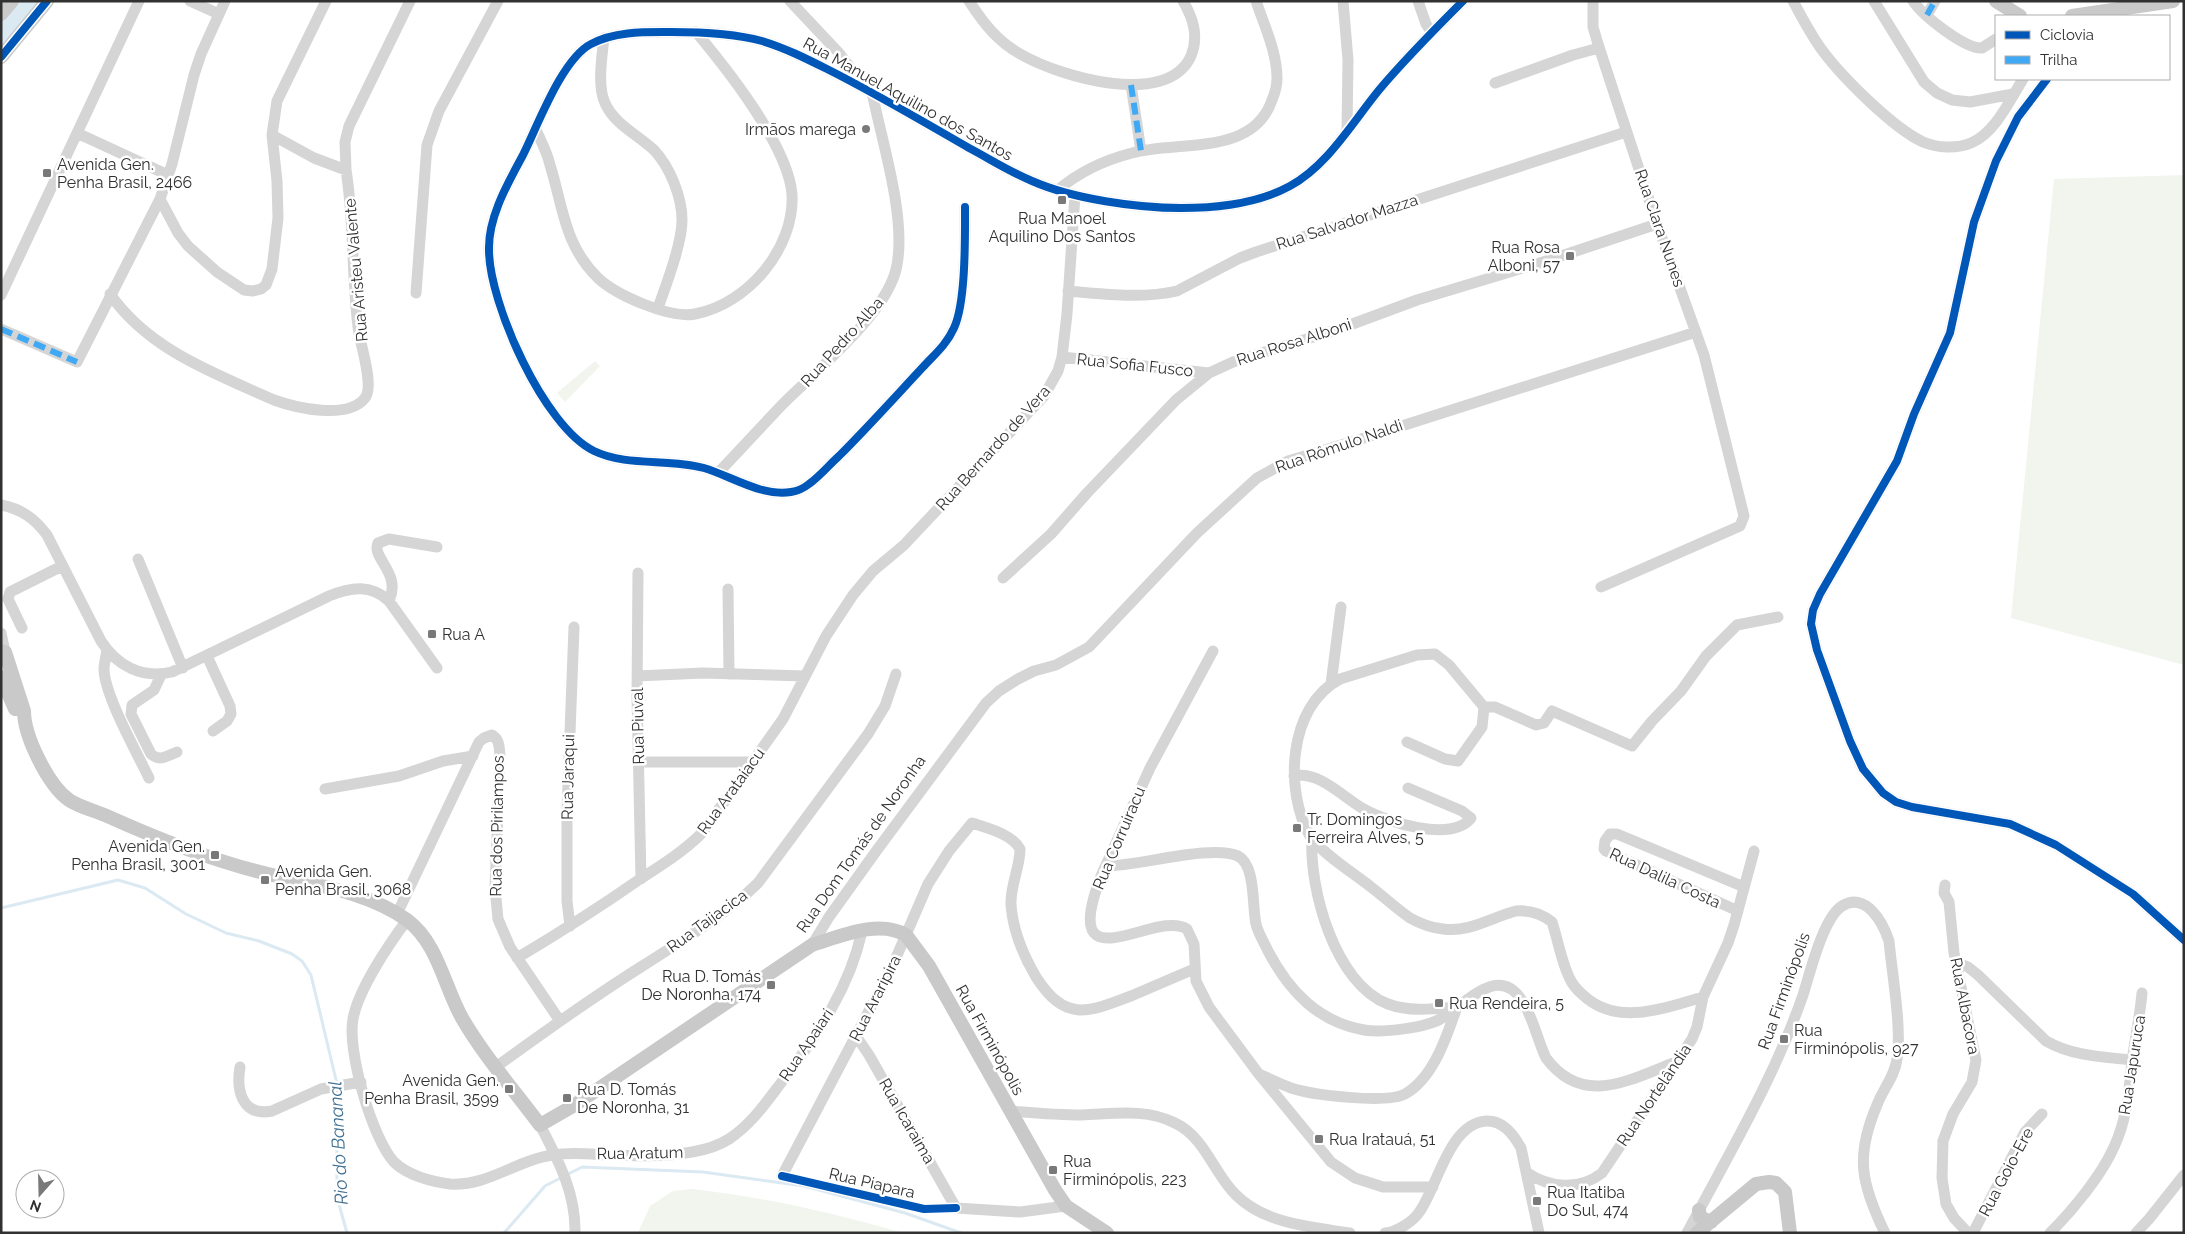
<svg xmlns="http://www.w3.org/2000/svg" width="2185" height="1234" viewBox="0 0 2185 1234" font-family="Raleway,sans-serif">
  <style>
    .green { fill: #f1f5ed }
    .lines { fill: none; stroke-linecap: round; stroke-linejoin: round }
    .stream { stroke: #dbe9f2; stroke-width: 3 }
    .river { stroke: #dbe9f2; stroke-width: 18 }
    .minor { stroke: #d5d5d5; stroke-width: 11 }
    .major { stroke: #c9c9c9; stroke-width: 14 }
    .quiet { stroke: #3fa9f5; stroke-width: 6; stroke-dasharray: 12 6; stroke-linecap: butt }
    .cycleway-casing { stroke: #fff; stroke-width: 11 }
    .cycleway { stroke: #0057b8; stroke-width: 8 }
    .poi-dot { fill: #797979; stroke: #fff; stroke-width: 2 }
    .labels { text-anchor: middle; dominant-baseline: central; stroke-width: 5; stroke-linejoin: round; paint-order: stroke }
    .street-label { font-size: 16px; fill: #313131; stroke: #fff }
    .poi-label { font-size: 16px; fill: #313131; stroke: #fff; text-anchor: start }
    .water-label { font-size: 18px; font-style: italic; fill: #3f7092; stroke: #fff }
  </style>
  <rect width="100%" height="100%" fill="#fff"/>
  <path class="green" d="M2184 175V665L2011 618 2054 179Z
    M595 361 600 366 565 402 557 393Z
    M692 1189C764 1197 834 1213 903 1233H638L650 1206 673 1191Z"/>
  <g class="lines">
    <path class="stream" d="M1 908 118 880 145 888 186 914 226 933 259 941 292 954 302 961 311 975 337 1084
      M337 1090V1197L347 1233
      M504 1233 545 1186 582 1167 703 1172 804 1186 905 1213 961 1233"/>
    <path class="river" d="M1 37 30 1"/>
    <path class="minor" d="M190 1 219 14
      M790 1 838 52 866 88
      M969 1C984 24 998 42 1022 55 1059 76 1167 109 1191 56 1199 36 1193 18 1183 1
      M1343 1 1348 60 1347 130
      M1418 1 1426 24 1432 33
      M1593 1V27L1598 44 1657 224 1704 355 1744 516 1740 526 1601 587
      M1793 1C1802 18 1811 35 1822 50 1842 77 1893 128 1923 142 1937 148 1957 149 1971 143 1995 133 2010 100 2023 79
      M1874 1 1924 82 1937 93 1952 100 1970 102 2013 94
      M1913 1C1923 16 1965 49 1982 48L1996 39
      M1927 15 1935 1
      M604 38C602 56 597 86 605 103 614 124 638 135 654 150 670 167 682 197 682 220 682 244 666 285 658 308
      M2047 79 2018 117 1996 161 1974 222 1950 333 1914 414 1897 461 1820 594 1813 610 1811 624 1817 650 1850 741 1863 769 1883 793 1896 802 1912 807 2010 824 2056 845 2133 894 2184 940
      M1495 83 1573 55 1599 48
      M1131 85 1141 151
      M536 130C541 141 547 152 550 165 563 206 564 245 598 278 616 295 670 319 695 314 748 304 795 248 792 194 788 146 727 69 696 32
      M77 133 168 175
      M346 170 345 142 349 126 410 1
      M1058 190C1079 172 1105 160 1132 153 1177 140 1253 157 1272 100 1275 93 1277 86 1277 78 1277 52 1264 25 1256 1
      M160 199 178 233 188 246 217 272 244 290 253 291 261 289 266 285 272 269 278 218 277 181 272 135 277 101 326 1
      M965 207C965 237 966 302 954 328 947 344 934 355 923 367 895 397 868 427 839 456 829 465 820 476 809 484 804 488 798 491 791 492 762 497 731 476 704 468 669 458 627 467 594 451 544 427 489 303 489 250 488 217 508 183 523 155 538 125 562 59 591 44 615 31 645 32 671 32 700 32 733 33 762 41 785 48 805 58 827 69 875 93 922 121 969 148 990 159 1010 172 1032 181 1073 199 1137 208 1181 208 1218 208 1257 204 1290 186 1328 165 1352 123 1379 90 1405 59 1434 30 1463 1
      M1068 291C1104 294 1142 299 1177 291L1240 258 1256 252 1626 132
      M416 293 427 145 439 111 498 1
      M110 294C149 350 214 373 274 400 296 408 348 420 365 398 374 387 362 349 359 334 351 280 355 225 346 170L314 158 272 135
      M1 295 139 1
      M1 329 77 362 160 199 172 164 194 75 201 54 225 1
      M1062 357 1209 373
      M718 473C739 451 759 429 780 407 814 372 889 313 897 265 906 215 882 143 872 92
      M1 505C22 509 35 519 47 535L101 641C117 666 142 679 172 672L329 596C351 587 371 584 389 601L437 668
      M138 559 183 668
      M638 573 637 695 641 879
      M1003 578 1051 534 1087 493 1176 400 1209 373 1233 362 1339 329 1417 300 1543 262 1657 224
      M728 589 729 674
      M389 601C402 573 371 558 378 543L389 539 437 547
      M22 628 8 599 10 592 62 566
      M1 633 5 652
      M107 650C106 657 104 663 104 670 105 696 137 753 149 778
      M1213 651 1150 768 1101 876C1058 990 1156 908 1187 929L1194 944 1196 981 1209 1007 1258 1073 1331 1162 1355 1178 1383 1187H1433
      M207 656 230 706 231 714 227 721 213 731
      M161 675 154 690 132 705 131 714 151 754C160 762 167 756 177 752
      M637 676 703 673 805 676
      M1331 684 1341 607
      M1484 707H1495L1536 725 1544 723 1552 711 1632 746 1652 721 1681 691 1706 656 1737 625 1778 617
      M1407 742 1445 759 1458 761 1482 727 1484 707 1449 665 1435 654 1417 655 1340 679C1288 706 1284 791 1310 836 1320 852 1356 875 1371 887 1384 897 1397 909 1410 918 1419 923 1432 928 1443 929 1469 933 1492 917 1516 911 1529 910 1541 913 1552 922 1558 940 1561 960 1569 977 1572 984 1577 990 1583 995 1617 1027 1664 1008 1703 997
      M638 762H753
      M1294 776C1318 770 1343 797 1362 808 1386 822 1451 843 1471 818L1462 811 1408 788
      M325 789 399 776 443 761 473 756
      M1312 838C1309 889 1335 984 1388 1004 1409 1012 1434 1009 1456 1007
      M1106 866C1139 866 1212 844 1238 856 1256 865 1252 907 1256 924 1258 933 1264 942 1268 951 1289 991 1318 1022 1364 1030 1382 1033 1426 1028 1442 1018 1465 1005 1497 964 1521 999 1533 1016 1537 1039 1546 1058 1583 1108 1631 1079 1676 1062
      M1945 885 1944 893 1949 902 1954 953 1976 1060 1972 1082 1953 1114 1943 1141 1942 1178 1946 1204 1954 1218 1968 1233
      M1738 911 1606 851 1604 849 1605 841 1610 834H1617L1744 887
      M397 914 479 742 484 738 492 735C500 740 499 747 500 756L495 888 498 919 510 947 560 1021
      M407 920C389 944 358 990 353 1019 347 1051 372 1138 394 1162 407 1175 432 1182 450 1184 487 1187 518 1159 554 1155 570 1152 589 1154 605 1155 634 1156 664 1157 692 1152 704 1150 718 1146 729 1139 752 1124 767 1101 784 1079 818 1034 850 987 862 931
      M570 926 567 901V812L574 627
      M812 945 829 917 877 850 986 703 999 691 1018 679 1034 671 1056 665 1089 647 1197 533 1257 478 1288 461 1361 439 1696 332
      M517 958C559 933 600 907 640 879 662 865 684 851 702 833L783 719 826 636 853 595 873 571 904 545 1044 396 1058 371 1062 357 1067 314 1075 195
      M1958 963 1968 967 1978 975 2046 1041C2072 1056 2103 1057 2132 1060
      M856 1036 869 1055 956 1208 1020 1212 1066 1206
      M240 1067C236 1090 242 1117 272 1111L321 1089 361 1082
      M496 1067C544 1032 593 997 644 965 684 939 724 916 758 883L868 734 885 706 896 674
      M1259 1074C1270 1079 1280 1084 1291 1088 1312 1095 1386 1104 1405 1094 1434 1078 1447 1035 1457 1007
      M1010 1111C1034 1113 1058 1115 1082 1115 1113 1114 1146 1108 1175 1123 1205 1137 1214 1174 1236 1195 1265 1224 1311 1227 1350 1233
      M540 1125C558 1160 576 1193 575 1233
      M1526 1172C1549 1188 1579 1191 1602 1173L1692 1039 1697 1027 1703 997 1728 943 1734 925 1754 851
      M782 1176 892 967 928 884 949 851 972 823C987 828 1012 834 1020 849 1020 868 1010 886 1011 905 1013 931 1023 955 1036 977 1065 1022 1087 1013 1131 996 1152 987 1173 978 1194 969
      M1385 1233C1397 1232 1414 1221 1420 1211 1438 1185 1449 1124 1486 1121 1503 1120 1514 1135 1521 1148L1539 1233
      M1687 1233C1728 1155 1774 1079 1803 995 1810 973 1823 918 1842 906 1866 891 1883 923 1889 941 1892 974 1902 1028 1897 1059 1895 1076 1883 1089 1877 1105 1855 1156 1861 1184 1885 1233
      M1973 1233 2025 1132 2042 1114
      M2050 1233C2073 1210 2101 1176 2114 1147 2127 1119 2129 1091 2132 1061 2135 1039 2140 1016 2142 993
      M2136 1233 2149 1219 2184 1175"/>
    <path class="major" d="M1996 1 2020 16
      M1 14 12 1
      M2072 16 2173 1
      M1 57 47 1
      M1 651 5 652 24 711C24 736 48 785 69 800 79 807 96 811 107 816 158 839 210 860 264 873 312 885 365 890 407 920 438 943 444 986 462 1018 484 1056 514 1090 540 1125L573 1106 812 945C841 936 879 919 906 935L929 966 1055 1190 1066 1206 1107 1233
      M1 677 15 709
      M1699 1210 1700 1217 1711 1222
      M1697 1233 1756 1184 1769 1182 1776 1183 1785 1192 1790 1233"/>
    <path class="quiet" d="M1927 15 1935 1
      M1131 85 1141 151
      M1 329 77 362"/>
    <defs>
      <path id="cycleway" d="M1 57 47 1
        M2047 79 2018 117 1996 161 1974 222 1950 333 1914 414 1897 461 1820 594 1813 610 1811 624 1817 650 1850 741 1863 769 1883 793 1896 802 1912 807 2010 824 2056 845 2133 894 2184 940
        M965 207C965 237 966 302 954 328 947 344 934 355 923 367 895 397 868 427 839 456 829 465 820 476 809 484 804 488 798 491 791 492 762 497 731 476 704 468 669 458 627 467 594 451 544 427 489 303 489 250 488 217 508 183 523 155 538 125 562 59 591 44 615 31 645 32 671 32 700 32 733 33 762 41 785 48 805 58 827 69 875 93 922 121 969 148 990 159 1010 172 1032 181 1073 199 1137 208 1181 208 1218 208 1257 204 1290 186 1328 165 1352 123 1379 90 1405 59 1434 30 1463 1
        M782 1176 924 1209 956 1208"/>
    </defs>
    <use href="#cycleway" class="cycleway-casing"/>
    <use href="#cycleway" class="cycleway"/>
  </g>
  <g class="poi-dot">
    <circle cx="866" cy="129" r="5"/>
    <rect x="42" y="168" width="10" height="10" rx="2.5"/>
    <rect x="1057" y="195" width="10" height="10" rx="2.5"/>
    <rect x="1565" y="251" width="10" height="10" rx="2.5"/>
    <rect x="427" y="629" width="10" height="10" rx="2.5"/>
    <rect x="1292" y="823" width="10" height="10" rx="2.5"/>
    <rect x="210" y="850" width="10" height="10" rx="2.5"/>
    <rect x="260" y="875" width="10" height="10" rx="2.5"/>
    <rect x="766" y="980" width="10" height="10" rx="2.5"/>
    <rect x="1434" y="998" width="10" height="10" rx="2.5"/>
    <rect x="1779" y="1034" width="10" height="10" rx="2.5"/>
    <rect x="504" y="1084" width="10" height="10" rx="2.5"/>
    <rect x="562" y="1093" width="10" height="10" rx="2.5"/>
    <rect x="1314" y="1134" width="10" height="10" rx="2.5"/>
    <rect x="1048" y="1165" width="10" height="10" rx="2.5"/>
    <rect x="1532" y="1196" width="10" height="10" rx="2.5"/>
  </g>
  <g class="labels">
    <g class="street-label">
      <text transform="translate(908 99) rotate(29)">Rua Manuel Aquilino dos Santos</text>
      <text transform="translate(1347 222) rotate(-18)">Rua Salvador Mazza</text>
      <text transform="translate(1660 228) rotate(71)">Rua Clara Nunes</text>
      <text transform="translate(356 270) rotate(-95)">Rua Aristeu Valente</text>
      <text transform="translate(842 342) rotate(-48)">Rua Pedro Alba</text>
      <text transform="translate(1294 342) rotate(-18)">Rua Rosa Alboni</text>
      <text transform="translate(1135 365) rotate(6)">Rua Sofia Fusco</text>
      <text transform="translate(1339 446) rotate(-19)">Rua Rômulo Naldi</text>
      <text transform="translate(993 448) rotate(-48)">Rua Bernardo de Vera</text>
      <text transform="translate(638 726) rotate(-91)">Rua Piuval</text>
      <text transform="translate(568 777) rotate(-89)">Rua Jaraqui</text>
      <text transform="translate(731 791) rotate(-54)">Rua Arataiacu</text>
      <text transform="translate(497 826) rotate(-89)">Rua dos Pirilampos</text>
      <text transform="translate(1119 838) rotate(-67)">Rua Corruiracu</text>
      <text transform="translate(861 844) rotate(-55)">Rua Dom Tomás de Noronha</text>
      <text transform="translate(1665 878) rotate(25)">Rua Dalila Costa</text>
      <text transform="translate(707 921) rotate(-36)">Rua Taijacica</text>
      <text transform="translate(1784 991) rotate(-70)">Rua Firminópolis</text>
      <text transform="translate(875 998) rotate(-63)">Rua Araripira</text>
      <text transform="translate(1965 1006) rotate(79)">Rua Albacora</text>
      <text transform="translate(990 1040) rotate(61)">Rua Firminópolis</text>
      <text transform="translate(806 1045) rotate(-56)">Rua Apaiari</text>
      <text transform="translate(2132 1065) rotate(-81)">Rua Japuruca</text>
      <text transform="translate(1654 1095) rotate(-56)">Rua Nortelândia</text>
      <text transform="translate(907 1121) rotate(60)">Rua Icaraima</text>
      <text transform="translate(640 1153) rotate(-1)">Rua Aratum</text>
      <text transform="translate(2006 1172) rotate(-62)">Rua Goio-Ere</text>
      <text transform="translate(872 1183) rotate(13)">Rua Piapara</text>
    </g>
    <g class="poi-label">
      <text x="856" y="129" text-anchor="end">Irmãos marega</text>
      <text x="57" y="164">Avenida Gen.<tspan x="57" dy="18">Penha Brasil, 2466</tspan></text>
      <text x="1062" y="218" text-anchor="middle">Rua Manoel<tspan x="1062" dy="18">Aquilino Dos Santos</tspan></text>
      <text x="1560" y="247" text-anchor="end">Rua Rosa<tspan x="1560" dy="18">Alboni, 57</tspan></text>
      <text x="442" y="634">Rua A</text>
      <text x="1307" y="819">Tr. Domingos<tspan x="1307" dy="18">Ferreira Alves, 5</tspan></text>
      <text x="205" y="846" text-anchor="end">Avenida Gen.<tspan x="205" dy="18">Penha Brasil, 3001</tspan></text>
      <text x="275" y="871">Avenida Gen.<tspan x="275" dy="18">Penha Brasil, 3068</tspan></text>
      <text x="761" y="976" text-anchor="end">Rua D. Tomás<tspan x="761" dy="18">De Noronha, 174</tspan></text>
      <text x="1449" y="1003">Rua Rendeira, 5</text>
      <text x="1794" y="1030">Rua<tspan x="1794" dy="18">Firminópolis, 927</tspan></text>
      <text x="499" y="1080" text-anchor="end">Avenida Gen.<tspan x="499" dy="18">Penha Brasil, 3599</tspan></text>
      <text x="577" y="1089">Rua D. Tomás<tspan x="577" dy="18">De Noronha, 31</tspan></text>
      <text x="1329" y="1139">Rua Iratauá, 51</text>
      <text x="1063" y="1161">Rua<tspan x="1063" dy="18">Firminópolis, 223</tspan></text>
      <text x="1547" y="1192">Rua Itatiba<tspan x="1547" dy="18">Do Sul, 474</tspan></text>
    </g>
    <g class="water-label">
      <text transform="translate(338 1143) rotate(-93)">Rio do Bananal</text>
    </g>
  </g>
  <rect width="2185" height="1234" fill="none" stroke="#313131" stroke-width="5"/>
  <rect x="1995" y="15" width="175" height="65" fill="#ffffff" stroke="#adadad"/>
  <rect x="2005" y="31" width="25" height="8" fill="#0057b8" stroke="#adadad"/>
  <text x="2040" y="40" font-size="15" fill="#313131">Ciclovia</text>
  <rect x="2005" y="56" width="25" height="8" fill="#3fa9f5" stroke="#adadad"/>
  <text x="2040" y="65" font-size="15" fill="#313131">Trilha</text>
  <g transform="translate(40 1194) rotate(200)"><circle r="24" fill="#ffffff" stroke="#adadad"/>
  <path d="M0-4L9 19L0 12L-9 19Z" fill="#797979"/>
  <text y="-8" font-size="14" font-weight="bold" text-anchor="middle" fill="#313131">N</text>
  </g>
</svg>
